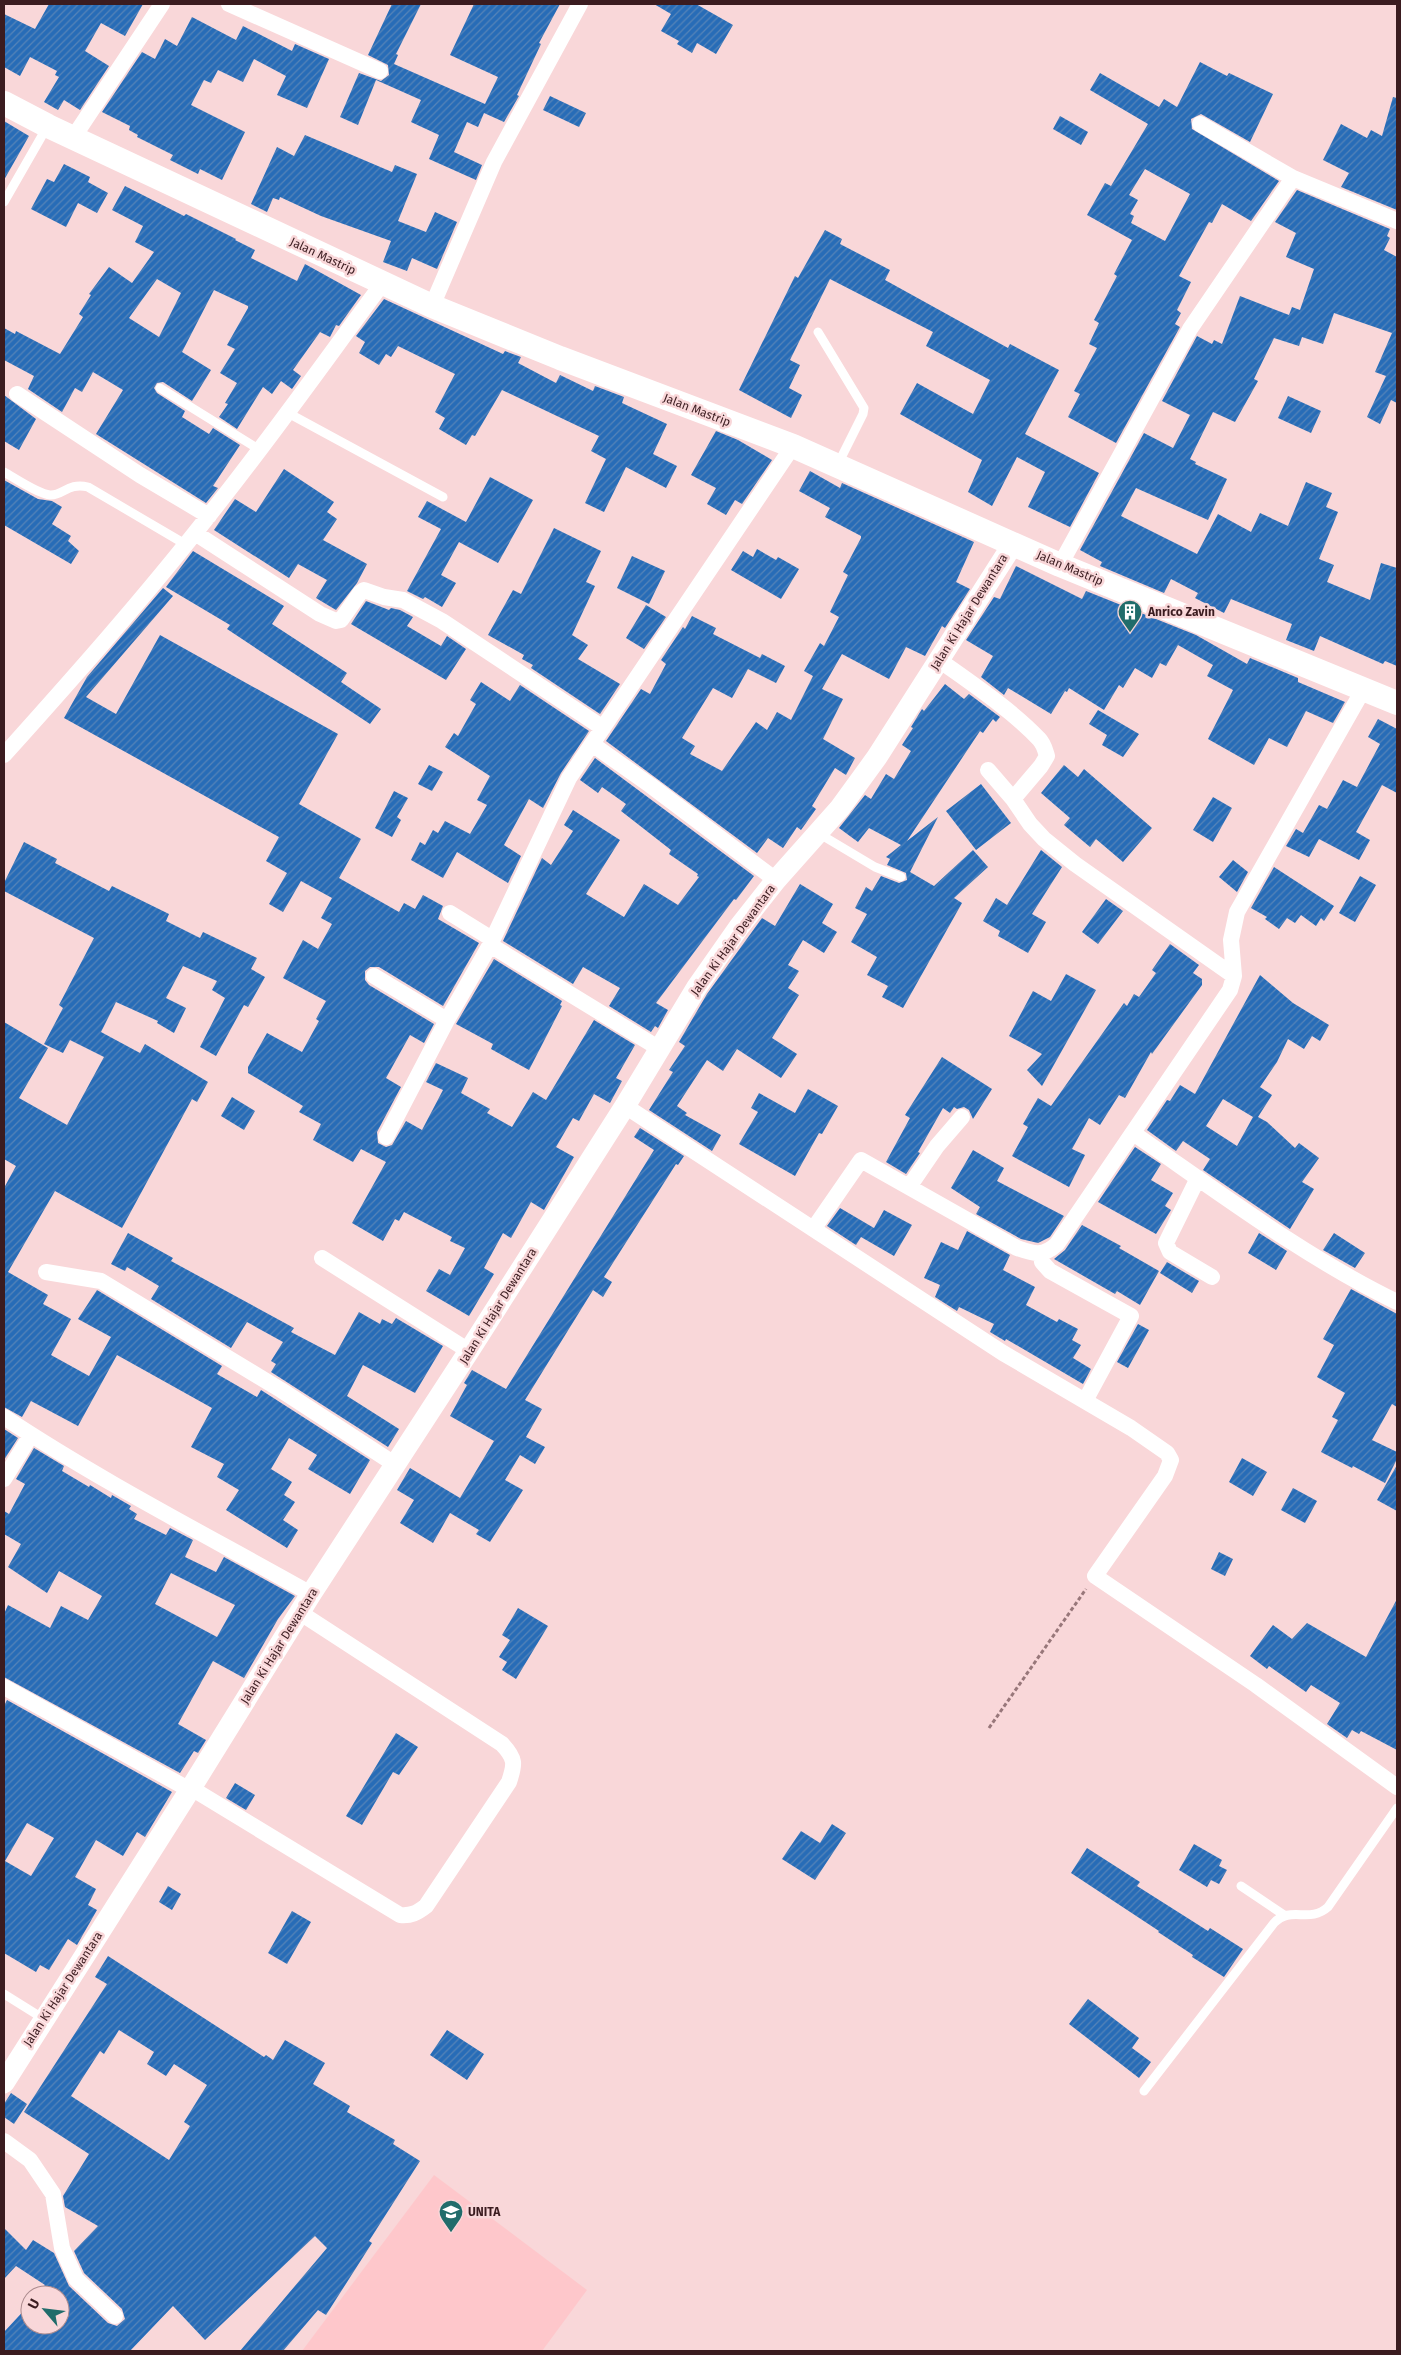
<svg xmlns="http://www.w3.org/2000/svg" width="1401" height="2355" viewBox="0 0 1401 2355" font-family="'Fira Sans',sans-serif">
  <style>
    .built { fill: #fec7cb }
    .building { fill: url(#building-hatch); fill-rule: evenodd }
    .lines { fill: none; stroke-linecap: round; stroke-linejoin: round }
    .path { stroke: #98777a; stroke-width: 3; stroke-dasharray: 4 2.5; stroke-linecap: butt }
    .service { stroke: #fff; stroke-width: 9 }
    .minor { stroke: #fff; stroke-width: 16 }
    .tertiary { stroke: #fff; stroke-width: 21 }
    .secondary { stroke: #fff; stroke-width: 24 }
    .labels { text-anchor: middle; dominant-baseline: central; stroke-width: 5; stroke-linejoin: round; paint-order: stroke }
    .street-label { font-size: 12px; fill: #3b1c20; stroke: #f9d7d9 }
    .poi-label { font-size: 12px; font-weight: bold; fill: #3b1c20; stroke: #f9d7d9; text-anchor: start }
  </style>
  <defs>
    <pattern id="building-hatch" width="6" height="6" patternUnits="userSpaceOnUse" patternTransform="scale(1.25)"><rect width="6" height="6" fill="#276cb7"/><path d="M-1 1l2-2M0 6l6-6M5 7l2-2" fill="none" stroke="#5684b8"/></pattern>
  </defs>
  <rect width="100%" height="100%" fill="#f9d7d9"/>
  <path class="built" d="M434 2175 587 2290 542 2351H302Z"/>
  <path class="building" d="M49 4H143L125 36 101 23 85 51 109 66 80 110 64 100 58 110 44 102 59 77 55 75 57 71 30 57 20 76 4 67V14L35 29Z
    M392 4H421L396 54 398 55 394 64 485 104 498 77 450 55 474 4H560L539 43 541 44 517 95 519 96 504 122 484 113 478 127 467 122 454 152 482 165 476 180 429 159 439 135 411 122 421 100 376 80 358 125 340 117 359 73 381 81 389 75 388 65 368 55Z
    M654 4H696L733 25 716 54 697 43 692 53 677 44 679 41 661 31 671 14Z
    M192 17 236 40 243 26 292 51 295 44 329 59 307 108 277 95 286 76 254 59 243 82 218 70 211 83 204 80 191 105 245 132 222 180 200 169 198 174 170 160 173 155 137 137 138 135 129 130 130 126 102 112 142 52 155 59 165 39 177 46Z
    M1200 62 1227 76 1229 73 1273 94 1250 142 1201 114 1191 119 1192 129 1279 181 1251 221 1222 204 1212 223 1209 222 1179 276 1191 282 1177 310 1181 313 1175 324 1180 327 1116 443 1068 417 1080 394 1074 391 1097 348 1089 344 1099 323 1094 320 1117 276 1114 274 1132 240 1087 215 1105 183 1111 186 1148 124 1090 90 1100 73 1159 107 1164 99 1177 107ZM1145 169 1190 194 1165 241 1131 223 1134 216 1130 214 1138 200 1129 195Z
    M550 96 586 113 579 127 543 110Z
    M1393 97 1397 98V210L1341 187 1349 173 1323 160 1341 124 1367 138 1371 130 1382 136Z
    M1060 116 1088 132 1081 145 1053 129Z
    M4 121 29 136 4 180Z
    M305 135 392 172 395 165 417 174 398 221 426 232 435 212 457 222 437 269 412 258 407 271 383 262 391 241 321 216 280 197 279 200 273 198 267 212 251 204 277 147 294 156Z
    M64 164 90 177 88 182 108 193 97 213 78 203 66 227 31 209 47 179 54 182Z
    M125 186 184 216 186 214 236 239 235 240 255 250 251 258 297 281 305 264 361 295 339 326 336 325 330 337 320 332 293 370 301 376 292 389 281 381 272 394 263 387 237 429 219 417 228 404 225 403 237 383 220 373 235 349 227 345 248 308V306L214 290 182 352 211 370 192 401 163 382 157 383 154 388 157 393 185 411 182 417 209 434 213 428 240 445 213 486 218 488 206 503 96 434 123 390 93 372 82 392 75 388 62 412 28 389 34 376 4 360V328L15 334 16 331 60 354 83 317 79 314 91 295 89 294 109 267 132 283 154 252 135 242 143 226 112 210ZM157 279 181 293 159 337 129 318Z
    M1297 190 1390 229 1387 236 1390 238 1384 250 1397 257V403L1391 400 1380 424 1367 417 1386 376 1375 372 1392 333 1334 313 1323 344 1302 337 1299 346 1274 338 1254 379 1258 381 1235 422 1213 412 1190 459 1196 462 1195 464 1227 479 1208 520 1136 488 1121 516 1197 554 1218 514 1251 532 1260 513 1288 526 1306 482 1332 493 1326 507 1338 512 1319 559 1334 565 1327 582 1370 600 1381 563 1397 568V666L1385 661 1383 664 1320 636 1314 651 1286 640 1292 624 1231 599 1224 613 1195 598 1198 593 1171 579 1164 593 1100 566 1102 562 1080 550 1144 433 1173 448 1190 415 1162 401 1197 336 1212 344 1214 340 1222 344 1240 296 1289 315 1292 307 1300 310 1314 269 1286 257 1296 233 1275 222Z
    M825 230 842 239 840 244 890 270 885 280 1008 348 1010 344 1059 370 1025 434 1099 473 1070 527 1028 507 1045 472 1017 457 992 506 968 492 982 460 900 414 917 383 973 414 990 380 926 346 933 332 830 279 790 360 800 365 789 388 802 395 791 418 739 390 795 276 798 278Z
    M384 299 503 354 505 351 521 357 518 363 556 383 560 375 593 391 595 386 624 397 622 403 667 424 653 454 677 466 666 488 626 467 604 512 585 503 606 459 591 451 599 436 502 390 475 436 472 435 466 445 439 429 445 418 435 412 455 374 398 346 391 357 386 354 379 365 359 353 365 342 356 336Z
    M4 395 36 419 19 450 4 441Z
    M1288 396 1321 411 1311 433 1278 418Z
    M716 431 738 440 772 460 742 504 735 500 726 515 707 504 716 488 691 475Z
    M284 469 334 502 327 512 337 519 323 540 367 564 357 583 336 610 316 598 327 580 298 564 289 578 214 530 235 499 256 512Z
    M810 471 840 488 842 483 974 542 956 582 970 589 945 628 942 626 925 656 906 647 889 679 842 654 822 689 843 699 823 739 855 758 846 775 835 768 812 806 816 809 801 830 797 827 783 848 768 838 757 853 606 741 641 689 650 694 666 664 661 660 683 627 685 629 692 616 716 628 713 634 760 658 762 654 785 666 776 683 748 669 732 698 713 688 682 738 695 746 690 754 722 771 756 722 767 730 777 712 791 720 813 676 804 671 820 643 824 646 839 617 830 612 848 575 843 572 861 538V536L825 517 830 508 799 491Z
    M490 477 533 500 498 563 459 542 441 575 456 583 442 607 425 597 423 599 407 591 441 529 418 517 427 501 466 522Z
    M4 480 38 499 52 501 62 507 52 524 71 536 68 541 79 551 71 564 4 525Z
    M554 528 601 551 586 582 595 586 572 635 588 645 578 659 620 684 600 714 531 668 533 665 522 659 524 655 488 635 513 590 521 594Z
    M757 549 776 560 778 557 799 569 781 599 731 570 743 551 753 557Z
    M193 551 284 606 272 624 347 673 341 682 381 709 370 724 227 629 230 625 166 587Z
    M632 556 665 571 649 604 617 588Z
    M1016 566 1082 599 1086 591 1196 635 1247 664 1250 658 1298 678V682L1345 702 1333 723 1306 711 1287 747 1269 738 1254 765 1208 739 1233 690 1207 676 1213 665 1178 645 1166 666 1160 663 1152 678 1135 668 1123 688 1119 685 1104 710 1069 688 1067 692 1065 691 1051 714 1008 688 1004 695 981 677 993 656 966 640 994 597 1000 599Z
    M163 588 173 596 86 697 116 714 160 635 338 734 299 804 361 839 339 878 399 912 404 903 415 909 423 895 443 906 438 919 479 943 443 1006 379 967H370L365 971V980L369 985 434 1024 424 1043 410 1035 386 1078 401 1087 377 1132 378 1143 386 1147 392 1145 406 1121 422 1130 443 1090 426 1082 436 1063 468 1078 461 1093 490 1109 487 1113 512 1127 533 1092 546 1100 594 1020 635 1045 616 1078 622 1081 610 1103 594 1094 579 1121 573 1118 556 1147 574 1157 544 1210 531 1202 511 1238 503 1233 484 1268 494 1274 469 1316 426 1291 439 1269 450 1275 465 1248 450 1241 452 1237 404 1212 399 1221 395 1219 383 1241 352 1223 386 1162 361 1149 353 1162 313 1140 321 1124 299 1112 303 1106 248 1073V1067L267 1033 302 1052 319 1021 316 1019 326 1001 283 978 303 940 318 949 332 924 321 918 332 898 301 881 283 912 269 904 287 873 266 861 279 837 64 718 87 677Z
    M366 601 389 610 391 608 400 610 413 617 407 626 441 646 447 636 466 649 446 680 351 624Z
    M646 605 666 617 644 649 626 638Z
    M481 682 510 701 520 685 589 731 561 773 543 808 529 799 504 845 521 856 508 883 457 852 443 878 411 860 420 842 425 845 433 830 438 833 445 821 470 834 487 805 477 800 490 776 445 747 454 733 458 736 476 704 470 700Z
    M945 684 964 699 969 694 1000 717 996 722 993 719 983 733 980 731 907 841 938 817 910 872 934 886 973 850 988 867 954 898 962 903 903 1008 882 997 888 986 867 975 877 957 851 942 867 914 855 908 866 887 872 891 881 876 899 883 907 880 906 873 887 865 890 859 886 857 901 845 869 828 858 842 839 828 865 795 871 799 886 774 894 779 911 751 902 745 913 728 911 727 922 709 924 711Z
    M1098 710 1139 734 1123 757 1102 745 1107 735 1089 724Z
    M1378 719 1397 729V793L1382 785 1356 832 1370 840 1359 860 1319 839 1309 857 1286 846 1296 829 1303 833 1319 805 1327 809 1343 780 1357 787 1380 744 1368 737Z
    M595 758 754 876 736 900 734 899 656 1003 668 1010 658 1028 655 1026 651 1032 609 1006 620 988 583 967 573 984 503 941 542 858 551 865 573 831 564 825 573 810 620 840 586 894 624 917 644 884 678 905 699 877 697 876 698 874 669 854 671 850 621 811 626 804 602 787 598 793 580 780Z
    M429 765 443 772 432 791 418 784Z
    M1064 765 1078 777 1084 769 1152 828 1123 862 1096 839 1090 847 1064 825 1070 818 1041 793Z
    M981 784 1011 823 976 850 946 811Z
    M394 791 408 798 397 817 401 820 392 837 375 828Z
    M1213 797 1232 808 1213 842 1193 830Z
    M24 842 57 859 55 863 109 891 112 886 169 914 166 921 200 938 203 932 257 958 251 969 265 977 248 1007 244 1005 216 1056 200 1047 225 998 212 990 217 981 183 966 166 998 186 1008 174 1033 157 1023 158 1021 116 1002 101 1032 140 1053 145 1044 208 1082 197 1102 192 1099 122 1228 55 1191 8 1272 48 1295 43 1304 71 1319 51 1355 89 1376 111 1337 78 1319 97 1290 222 1366 217 1374 257 1397 261 1390 370 1460 350 1494 308 1469 317 1455 289 1438 271 1469 292 1482 284 1495 295 1502 283 1520 298 1530 287 1548 226 1510 239 1490 217 1477 224 1464 191 1447 212 1408 117 1355 78 1426 31 1401 22 1417 4 1407V1188L16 1166 4 1159V1022L48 1048 19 1098 67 1125 104 1057 70 1040 63 1053 44 1044 63 1008 59 1005 94 938 4 891V883Z
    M1041 850 1062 867 1032 914 1046 922 1028 953 998 936 1000 931 983 921 996 898 1007 905Z
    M1233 860 1248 872 1237 892 1219 877Z
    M1274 867 1334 906 1324 921 1321 918 1316 926 1301 915 1295 923 1287 918 1279 929 1265 919 1267 917 1251 908Z
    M1360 876 1376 885 1355 922 1339 913Z
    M800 884 833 904 822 923 837 932 824 953 803 940 788 965 799 971 788 988 799 995 772 1038 797 1054 781 1078 737 1049 723 1071 707 1060 677 1106 687 1113 685 1115 721 1135 712 1151 649 1110 673 1072 669 1070 685 1046 679 1042 707 994 762 918 775 926Z
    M1106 899 1123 911 1098 944 1082 932Z
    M1170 944 1199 965 1193 973 1202 979V985L1152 1054 1151 1052 1125 1098 1119 1095 1100 1125 1089 1118 1072 1149 1085 1155 1069 1187 1012 1156 1028 1127 1023 1124 1038 1098 1051 1106 1124 1003 1127 1006 1134 994 1139 997 1156 973 1152 970Z
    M494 959 562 1001 560 1005 562 1006 529 1070 491 1049 493 1044 456 1024Z
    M1066 974 1096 990 1042 1086 1027 1070 1042 1054 1009 1036 1033 991 1051 1001Z
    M1260 975 1293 1003 1329 1025 1320 1041 1312 1036 1304 1049 1288 1039 1277 1062 1260 1087 1272 1095 1258 1117 1267 1122 1295 1148 1299 1143 1319 1158 1302 1182 1314 1189 1290 1229 1203 1170 1210 1159 1183 1141 1176 1151 1147 1130 1167 1100 1170 1101 1180 1085 1195 1094ZM1223 1099 1253 1117 1237 1146 1206 1126Z
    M942 1057 992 1089 973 1119 969 1110 964 1107 957 1109 954 1107 950 1113 943 1108 918 1152 920 1153 906 1174 886 1162 910 1118 905 1115Z
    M808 1089 838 1106 822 1134 819 1133 795 1176 739 1144 758 1112 751 1108 759 1093 795 1113Z
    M232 1097 255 1111 244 1130 221 1116Z
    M640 1128 684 1156 678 1165 676 1164 604 1277 612 1282 603 1297 593 1290 525 1400 542 1409 526 1437 545 1447 535 1464 520 1455 505 1480 523 1490 490 1542 476 1534 479 1530 450 1513 433 1543 400 1523 414 1500 397 1490 410 1468 460 1498 494 1441 450 1416 467 1385 464 1383 472 1370 506 1389 654 1150 634 1137Z
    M1135 1147 1161 1164 1151 1180 1173 1193 1165 1206 1171 1210 1156 1234 1098 1202Z
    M973 1150 1004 1168 997 1181 1064 1216 1050 1237 1038 1243 1021 1239 976 1214 980 1207 951 1188Z
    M840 1208 874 1228 884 1210 912 1225 894 1256 861 1237 856 1245 827 1226Z
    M1082 1225 1121 1246 1119 1248 1159 1271 1140 1305 1117 1291 1115 1294 1054 1259 1065 1250Z
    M967 1231 1010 1255 1003 1270 1035 1287 1026 1305 1057 1322 1059 1319 1078 1329 1072 1340 1081 1345 1073 1358 1091 1369 1083 1384 1006 1339 1005 1341 990 1332 994 1324 959 1307 957 1311 935 1297 940 1285 924 1278 941 1242 958 1250Z
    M128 1233 173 1258 171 1261 294 1328 291 1332 335 1355 359 1312 380 1324 382 1319 392 1324 396 1318 443 1346 415 1393 363 1365 347 1396 399 1429 388 1447 271 1372 276 1364 271 1361 283 1342 247 1322 231 1348 151 1299 159 1286 127 1267 125 1271 111 1264Z
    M1259 1233 1287 1251 1276 1270 1248 1253Z
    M1334 1233 1365 1253 1355 1268 1323 1250Z
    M1167 1262 1199 1281 1192 1293 1160 1273Z
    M1351 1289 1397 1314V1407L1392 1404 1372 1440 1397 1452V1459L1385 1483 1353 1466 1352 1468 1321 1452 1338 1420 1332 1417 1345 1393 1317 1377 1334 1345 1323 1339Z
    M1138 1324 1149 1330 1128 1368 1117 1362Z
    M4 1429 18 1438 4 1460Z
    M34 1448 64 1466 62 1471 89 1487 90 1485 111 1498 112 1495 131 1506 129 1509 137 1514 134 1519 166 1535 170 1528 193 1540 185 1557 216 1572 224 1557 295 1596 278 1619 244 1678 213 1661 178 1724 206 1740 198 1753 194 1751 180 1773 4 1677V1614L8 1605 50 1628 61 1606 88 1620 102 1596 59 1571 47 1593 8 1567 21 1544 4 1534V1511L9 1514 25 1484 16 1479ZM171 1573 235 1605 217 1637 155 1604Z
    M1242 1458 1267 1472 1253 1496 1229 1482Z
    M1397 1465V1511L1377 1500Z
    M1293 1488 1317 1501 1305 1523 1281 1510Z
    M1219 1552 1233 1559 1225 1576 1211 1569Z
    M1397 1599V1750L1361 1731 1359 1734 1352 1730 1347 1738 1327 1724 1340 1703 1311 1685 1306 1692 1269 1666 1267 1669 1250 1656 1273 1625 1292 1639 1307 1623 1366 1657Z
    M518 1608 548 1626 516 1679 502 1670 507 1662 499 1657 510 1640 502 1635Z
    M7 1700 172 1792 145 1837 137 1832 123 1856 96 1840 75 1877 96 1889 88 1905 97 1910 77 1945 68 1939 49 1970 40 1965 36 1972 4 1953V1706ZM27 1823 54 1838 31 1876 5 1861Z
    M396 1733 418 1747 399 1775 393 1772 362 1825 346 1816Z
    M235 1783 255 1795 246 1810 226 1798Z
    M832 1824 846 1833 815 1880 782 1859 801 1831 820 1843Z
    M1194 1844 1222 1860 1219 1866 1227 1870 1219 1884 1211 1880 1207 1887 1179 1870Z
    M1087 1848 1140 1882 1137 1886 1208 1931 1210 1928 1243 1949 1224 1977 1192 1957 1193 1955 1158 1932 1159 1931 1071 1873Z
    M168 1886 181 1894 172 1910 159 1902Z
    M292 1911 311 1922 287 1964 268 1953Z
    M108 1956 264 2057 266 2055 273 2060 285 2040 325 2063 313 2084 350 2106 347 2112 395 2140 393 2144 420 2161 369 2241 372 2243 326 2315 318 2310 283 2351H240L327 2248 315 2236 205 2340 173 2306 130 2351H4V2332L30 2304V2325H60V2295H36L45 2285 16 2266 4 2279V2228L26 2250 33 2240 54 2253 69 2286 108 2323 117 2326 125 2319 122 2309 84 2273 74 2251 98 2226 65 2207 63 2196 89 2154 24 2112 107 1984 95 1977ZM119 2030 154 2052 147 2064 166 2076 174 2064 207 2085 184 2122 190 2126 169 2160 71 2096 100 2051 104 2054Z
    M1088 1999 1139 2038 1132 2048 1151 2062 1139 2078 1069 2024Z
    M447 2030 484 2054 467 2080 430 2055Z
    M11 2093 27 2104 14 2124 4 2117V2104Z"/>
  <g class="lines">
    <path class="path" d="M989 1728 1086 1589"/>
    <path class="service" d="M4 202 47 127
      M818 332 864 408 863 414 838 464
      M160 388 260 450
      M288 413 443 497
      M4 472C15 478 38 494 50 495 63 496 68 482 88 487L185 544
      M818 833 875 867 901 877
      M1241 1886 1284 1915
      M4 1994 44 2019
      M1144 2091 1274 1923C1291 1905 1309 1924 1328 1907L1397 1808"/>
    <path class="minor" d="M229 4 380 71
      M1200 124 1293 178
      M73 138 162 4
      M432 306 494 162 580 4
      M17 394 140 475 209 516
      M195 533 320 614 336 621 341 620 360 593 364 590 384 597 403 600 442 621 603 728
      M1060 565 1190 329 1293 178 1397 221
      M939 660C971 683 1013 711 1039 739 1044 744 1045 750 1047 756L1041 766 1013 799
      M592 744 650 785 776 880
      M4 755C75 676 145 597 210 514 270 439 325 361 382 284
      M988 770 1013 799 1030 824 1044 839 1075 864 1234 976
      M450 913 492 939
      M374 976 447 1020
      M660 1049 490 945 569 778 793 446
      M625 1106 1003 1353 1131 1428 1167 1453 1171 1460 1165 1476 1095 1576 1256 1685 1397 1787
      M1133 1133C1217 1191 1306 1258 1397 1302
      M386 1137 447 1020 490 945
      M1198 1178 1166 1243 1170 1252 1212 1277
      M909 1187 937 1146 962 1117
      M814 1228 861 1160 1017 1248C1034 1254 1043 1257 1057 1244L1230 990 1234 976 1231 940 1237 912 1363 690
      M1041 1254 1042 1262 1050 1271 1131 1316 1085 1401
      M322 1258 469 1351
      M46 1272 101 1281 281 1390 396 1465
      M4 1417C102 1482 208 1536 311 1594
      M4 1479 31 1435
      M4 1687 190 1790
      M191 1788 400 1915C411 1916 417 1913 426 1906L509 1782C515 1764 516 1759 502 1744L299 1612
      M4 2141 30 2160 53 2194 62 2248 76 2279 115 2316"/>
    <path class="tertiary" d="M4 2083 191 1788 311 1594 469 1351 625 1106 697 987 739 927 776 880 840 808 877 757 1013 544"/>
    <path class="secondary" d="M4 103 48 126 432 306 560 358 793 446 1060 565 1397 703"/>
  </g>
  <defs>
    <symbol id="building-pin" viewBox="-11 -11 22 30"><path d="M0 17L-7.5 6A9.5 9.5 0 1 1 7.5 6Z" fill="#216c6b" stroke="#f9d7d9"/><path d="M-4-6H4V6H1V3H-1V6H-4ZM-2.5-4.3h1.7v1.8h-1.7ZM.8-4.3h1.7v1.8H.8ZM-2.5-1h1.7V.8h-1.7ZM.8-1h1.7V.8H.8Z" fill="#fff"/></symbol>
    <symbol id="university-pin" viewBox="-11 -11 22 30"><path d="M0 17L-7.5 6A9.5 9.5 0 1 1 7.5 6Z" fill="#216c6b" stroke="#f9d7d9"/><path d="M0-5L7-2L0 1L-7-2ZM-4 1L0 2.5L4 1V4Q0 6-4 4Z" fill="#fff"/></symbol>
  </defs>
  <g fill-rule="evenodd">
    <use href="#building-pin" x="1116" y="598" width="28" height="38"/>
    <use href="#university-pin" x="437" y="2198" width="28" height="38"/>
  </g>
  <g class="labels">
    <g class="street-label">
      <text transform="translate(323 256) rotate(25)">Jalan Mastrip</text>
      <text transform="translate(697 410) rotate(21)">Jalan Mastrip</text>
      <text transform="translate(1070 568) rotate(23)">Jalan Mastrip</text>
      <text transform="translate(969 612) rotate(-58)">Jalan Ki Hajar Dewantara</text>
      <text transform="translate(733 940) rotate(-54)">Jalan Ki Hajar Dewantara</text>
      <text transform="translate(498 1306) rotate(-58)">Jalan Ki Hajar Dewantara</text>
      <text transform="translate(279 1646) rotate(-58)">Jalan Ki Hajar Dewantara</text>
      <text transform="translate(63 1989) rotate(-57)">Jalan Ki Hajar Dewantara</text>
    </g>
    <g class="poi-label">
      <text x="1148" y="612">Anrico Zavin</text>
      <text x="468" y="2212">UNITA</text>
    </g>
  </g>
  <rect width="1401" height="2355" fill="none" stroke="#3b1c20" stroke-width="10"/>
  <g transform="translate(45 2310) rotate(298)"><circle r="24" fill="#f9d7d9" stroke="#ad8c8f"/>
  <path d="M0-4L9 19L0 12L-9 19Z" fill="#216c6b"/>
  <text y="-8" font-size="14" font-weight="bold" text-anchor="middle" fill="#3b1c20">U</text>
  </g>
</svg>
